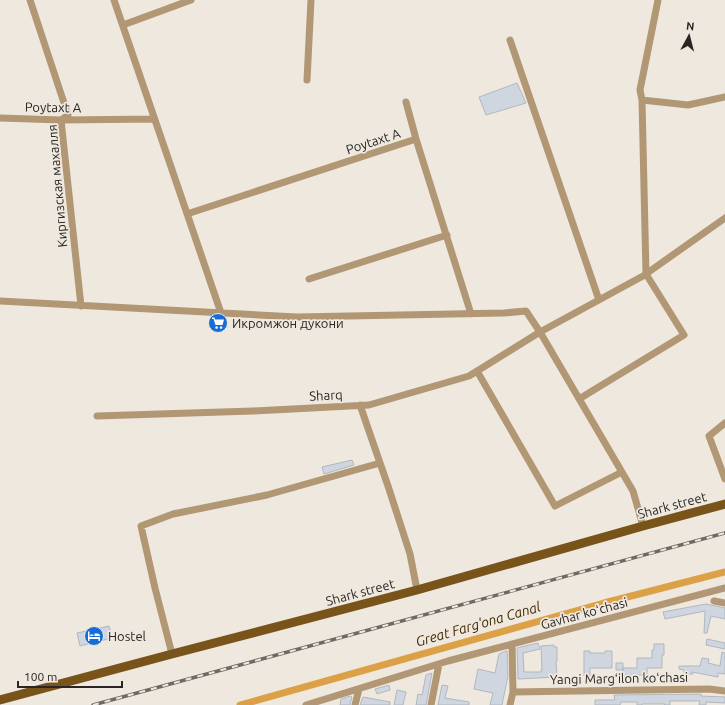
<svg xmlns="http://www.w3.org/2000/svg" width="725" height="705" viewBox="0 0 725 705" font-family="Ubuntu,sans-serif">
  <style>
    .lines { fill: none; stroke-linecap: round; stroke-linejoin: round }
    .canal { stroke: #dca147; stroke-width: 7 }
    .building { fill: #d0d6df; stroke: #b1b7c0 }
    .minor { stroke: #b19774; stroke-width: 7 }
    .major { stroke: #78541b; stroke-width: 9 }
    .rail-casing { stroke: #6d6964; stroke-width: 3.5 }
    .rail { stroke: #efe8df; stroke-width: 2; stroke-dasharray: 6; stroke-linecap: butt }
    .labels { text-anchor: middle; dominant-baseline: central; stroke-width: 3.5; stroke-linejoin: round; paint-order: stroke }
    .street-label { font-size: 13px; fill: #282522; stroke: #efe8df }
    .poi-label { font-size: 13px; fill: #282522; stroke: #efe8df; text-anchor: start }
    .water-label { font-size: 14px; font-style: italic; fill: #422a02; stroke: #efe8df }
  </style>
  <rect width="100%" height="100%" fill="#efe8df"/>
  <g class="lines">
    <path class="canal" d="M240 705 604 603 725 572"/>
  </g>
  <path class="building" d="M517 83 526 103 486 115 479 97Z
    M352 460 354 465 324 474 322 467Z
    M706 604 725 608V619L711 616 707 633H704L705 611 665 619 663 612Z
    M109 626 112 638 80 646 77 633Z
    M707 639 725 643V649L706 645Z
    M538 643 540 649 523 653 524 672H541V670H542L541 646 554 645V647H557V661H556L557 677 518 679 517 648Z
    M654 644H664V655H662V668H647V675H623V668H637V658H652V650H654Z
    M506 651H507L508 676 502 705H490L493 693 474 689 478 669 495 673 499 654Z
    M584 651H590V653H605V651H612V668H590V676H584Z
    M722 652 725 653V674L718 673V677L692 672 693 674H684V670L679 669V666H700L702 658 709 659 708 663 720 666Z
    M616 663H623V670H616Z
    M432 673 426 705H416L418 694 422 695 426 675Z
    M389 685 390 690 377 694 375 689Z
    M442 685 448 686 445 698 469 702V705H438Z
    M397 690 406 692 403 705H394Z
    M701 694V696L725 697V703L706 702V705H699L700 701H670V705H664L665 704H642V705H637V702H621L620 705H595V700H615L614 695Z
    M350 696 352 697 350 705H340L341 699Z
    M363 697 390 702V705H360Z"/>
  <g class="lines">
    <path class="minor" d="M30 0 68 115 61 120 81 306
      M114 0 221 313
      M123 25 191 0
      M510 40 599 300
      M307 80 311 0
      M642 100 688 105 725 97
      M406 102 416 139
      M0 118 61 120 154 119
      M187 214 416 139 471 314
      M309 279 447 235
      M0 301 297 317 504 313 526 311 540 332 643 276 725 218
      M477 371 555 506 622 472
      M579 399 684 335 646 274 642 100 640 90 658 0
      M360 405 389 489 410 554 417 590
      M97 416 253 411 369 405 469 376 540 332 633 491 643 526
      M725 423 709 436 725 479
      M714 601 725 603
      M172 654 155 588 141 526 173 514 267 495 380 463
      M513 692 709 689 725 691
      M306 705 448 661 725 588
      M355 705 359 689
      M431 705 439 664
      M510 705 513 692 512 644"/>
    <path class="major" d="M0 700 172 654 417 590 643 526 725 504"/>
    <defs>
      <path id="rail" d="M93 705 725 533"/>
    </defs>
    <use href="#rail" class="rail-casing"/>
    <use href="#rail" class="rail"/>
  </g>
  <defs>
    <symbol id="supermarket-disc" viewBox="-11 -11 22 22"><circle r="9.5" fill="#176dd7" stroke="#efe8df"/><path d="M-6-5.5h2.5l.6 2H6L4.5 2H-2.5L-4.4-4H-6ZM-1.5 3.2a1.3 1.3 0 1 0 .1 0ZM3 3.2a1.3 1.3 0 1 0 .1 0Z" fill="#fff"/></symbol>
    <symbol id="hotel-disc" viewBox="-11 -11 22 22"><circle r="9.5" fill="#176dd7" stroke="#efe8df"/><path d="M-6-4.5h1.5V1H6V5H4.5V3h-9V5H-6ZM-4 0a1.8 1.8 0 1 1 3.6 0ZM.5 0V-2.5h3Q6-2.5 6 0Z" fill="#fff"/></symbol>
  </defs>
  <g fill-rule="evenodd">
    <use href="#supermarket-disc" x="207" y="312" width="22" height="22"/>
    <use href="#hotel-disc" x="83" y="625" width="22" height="22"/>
  </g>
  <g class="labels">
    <g class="street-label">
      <text transform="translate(53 107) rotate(1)">Poytaxt A</text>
      <text transform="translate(373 141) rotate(-18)">Poytaxt A</text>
      <text transform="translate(57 186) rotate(-95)">Киргизская махалля</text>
      <text transform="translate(326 395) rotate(-3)">Sharq</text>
      <text transform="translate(672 505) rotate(-15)">Shark street</text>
      <text transform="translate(360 592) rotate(-15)">Shark street</text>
      <text transform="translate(584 613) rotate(-15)">Gavhar koʻchasi</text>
      <text transform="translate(619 678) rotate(-1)">Yangi Margʻilon koʻchasi</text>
    </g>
    <g class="poi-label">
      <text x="232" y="323">Икромжон дукони</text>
      <text x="108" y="636">Hostel</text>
    </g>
    <g class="water-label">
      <text transform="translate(478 624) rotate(-16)">Great Farg'ona Canal</text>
    </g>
  </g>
  <g transform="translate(689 36) rotate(7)" stroke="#efe8df" stroke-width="3" paint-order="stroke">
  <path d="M0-3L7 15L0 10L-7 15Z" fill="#282522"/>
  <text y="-6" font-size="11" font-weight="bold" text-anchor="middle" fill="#282522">N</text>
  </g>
  <path d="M18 681v6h104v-6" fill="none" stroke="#282522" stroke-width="2"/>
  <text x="24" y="681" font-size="12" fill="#282522" stroke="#efe8df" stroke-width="3" paint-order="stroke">100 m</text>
</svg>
